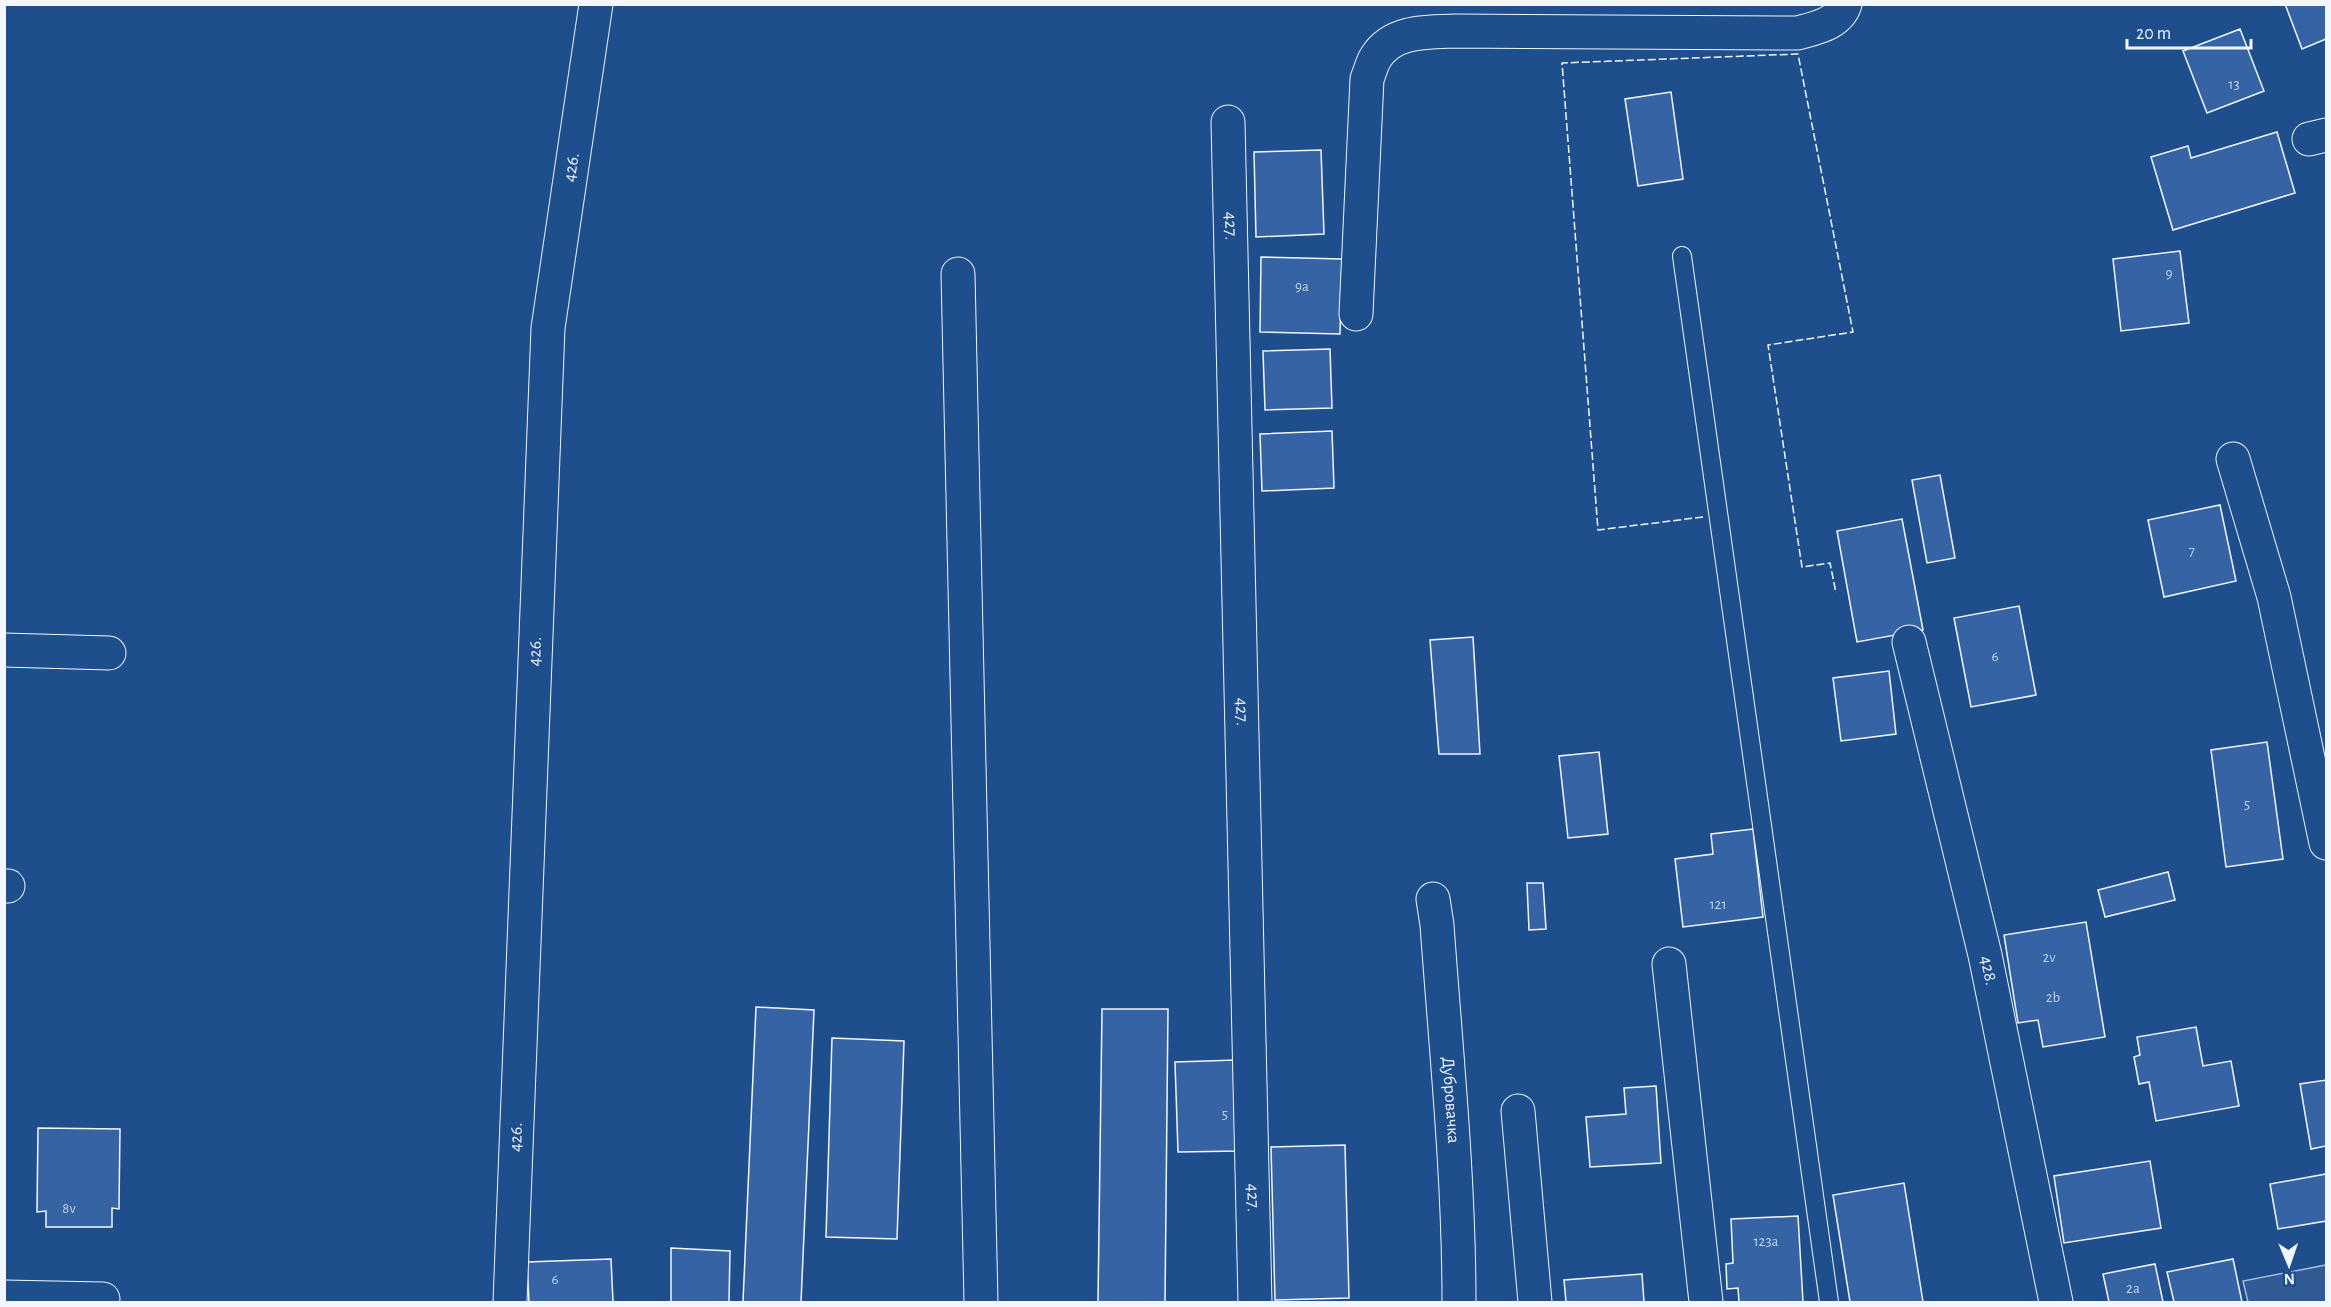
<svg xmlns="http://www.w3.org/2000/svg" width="2331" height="1307" viewBox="0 0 2331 1307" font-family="'Alegreya Sans',sans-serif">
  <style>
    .built { fill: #305b95; stroke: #a8bbd7; stroke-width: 1.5 }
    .building { fill: #3563a3; stroke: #f2f6ff; stroke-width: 1.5 }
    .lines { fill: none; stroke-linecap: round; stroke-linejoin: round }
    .service-casing { stroke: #f2f6ff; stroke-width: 20 }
    .minor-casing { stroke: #f2f6ff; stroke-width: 35 }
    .service { stroke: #1f4e8c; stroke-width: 18 }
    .minor { stroke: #1f4e8c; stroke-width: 33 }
    .fence { stroke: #f2f6ff; stroke-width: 1.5; stroke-dasharray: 8 3; stroke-linecap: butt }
    .labels { text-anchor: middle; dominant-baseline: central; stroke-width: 4.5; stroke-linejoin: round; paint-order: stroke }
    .number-label { font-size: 15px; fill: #c3d1e8 }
    .street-label { font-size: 18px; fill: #f2f6ff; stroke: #1f4e8c }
  </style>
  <rect width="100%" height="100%" fill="#1f4e8c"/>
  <path class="built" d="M2326 1265V1302H2248L2243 1281Z"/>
  <path class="building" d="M2285 4H2326V39L2302 49Z
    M2240 29 2264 91 2207 113 2183 51Z
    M1671 92 1683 179 1638 186 1625 99Z
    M2277 132 2295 193 2173 230 2151 157 2188 146 2191 158Z
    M1321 150 1324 234 1256 237 1254 152Z
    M2180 251 2189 323 2121 331 2113 259Z
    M1261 257 1342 259 1340 334 1260 332Z
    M1330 349 1332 408 1265 410 1263 351Z
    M1332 431 1334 488 1262 491 1260 434Z
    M1940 475 1955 558 1927 563 1912 480Z
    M2220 505 2236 581 2164 597 2148 520Z
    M1902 519 1923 630 1857 642 1837 531Z
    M2019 606 2036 695 1971 707 1954 618Z
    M1473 637 1480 754H1439L1430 640Z
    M1889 671 1896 734 1841 741 1833 678Z
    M2267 742 2283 859 2226 867 2211 750Z
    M1599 752 1608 834 1568 838 1559 756Z
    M1753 829 1763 917 1683 927 1675 859 1713 854 1711 834Z
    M2168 872 2175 900 2105 917 2098 890Z
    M1527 883H1543L1546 929 1529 930Z
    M2086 922 2105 1037 2043 1047 2038 1020 2018 1023 2004 935Z
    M756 1007 814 1010 801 1302H743Z
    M1102 1009H1168L1165 1302H1098Z
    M2196 1027 2203 1066 2231 1061 2239 1106 2156 1121 2149 1082 2139 1084 2134 1057 2140 1055 2137 1037Z
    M832 1038 904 1041 897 1239 826 1237Z
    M1236 1060 1239 1151 1178 1152 1175 1062Z
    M2326 1080V1146L2311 1149 2300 1084Z
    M1656 1086 1661 1163 1590 1167 1586 1117 1626 1114 1624 1088Z
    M38 1128 120 1129 119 1209 112 1208V1227H46V1211L37 1212Z
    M1345 1145 1349 1298 1275 1300 1271 1147Z
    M2150 1161 2161 1228 2064 1243 2054 1176Z
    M2326 1174V1221L2278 1229 2270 1184Z
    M1904 1183 1923 1302H1850L1833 1195Z
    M1798 1216 1803 1302H1739L1738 1288 1727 1289 1726 1264 1733 1263 1731 1219Z
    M671 1248 730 1251 729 1302H671Z
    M611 1259 613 1302H529L527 1262Z
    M2233 1259 2242 1302H2174L2167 1272Z
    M2155 1264 2163 1302H2109L2103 1274Z
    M1642 1274 1644 1302H1566L1564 1280Z"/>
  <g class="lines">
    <defs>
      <path id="service" d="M1682 256 1829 1302"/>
      <g id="minor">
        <path id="s1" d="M1228 122 1255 1302"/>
        <path d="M2309 139 2326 135"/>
        <path d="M958 274 981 1302"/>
        <path d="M1356 314 1367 79C1370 72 1372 63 1376 57 1393 30 1428 32 1456 31L1798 33C1815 28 1839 24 1845 4"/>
        <path d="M2233 459 2274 597 2326 843"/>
        <path id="s2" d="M1909 642 1985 955 2056 1302"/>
        <path d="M4 650 109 653"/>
        <path d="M4 886H8"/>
        <path id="s3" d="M1433 899 1437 925C1446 1050 1459 1177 1459 1302"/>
        <path d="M1669 964 1706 1302"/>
        <path d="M1518 1111 1535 1302"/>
        <path d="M4 1297 103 1299"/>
        <path id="s4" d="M510 1302 548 328 596 4"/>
      </g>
    </defs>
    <use href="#service" class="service-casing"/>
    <use href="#minor" class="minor-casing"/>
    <use href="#service" class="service"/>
    <use href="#minor" class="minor"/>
    <path class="fence" d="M1703 517 1598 530 1562 63 1798 54 1853 332 1768 345 1802 567 1830 563 1836 593"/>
  </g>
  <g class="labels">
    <g class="number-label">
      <text x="2234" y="84">13</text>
      <text x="2169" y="273">9</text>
      <text x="1302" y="286">9a</text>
      <text x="2192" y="551">7</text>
      <text x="1995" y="656">6</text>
      <text x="2247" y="804">5</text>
      <text x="1718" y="904">121</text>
      <text x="2049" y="957">2v</text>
      <text x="2053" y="997">2b</text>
      <text x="1225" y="1114">5</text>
      <text x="69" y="1208">8v</text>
      <text x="1766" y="1241">123a</text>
      <text x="555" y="1279">6</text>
      <text x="2133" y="1288">2a</text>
    </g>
    <g class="street-label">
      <text stroke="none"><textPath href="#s4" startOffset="1137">426.</textPath></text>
      <text stroke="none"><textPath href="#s1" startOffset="104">427.</textPath></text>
      <text stroke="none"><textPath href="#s4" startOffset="651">426.</textPath></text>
      <text stroke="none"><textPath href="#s1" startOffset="590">427.</textPath></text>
      <text stroke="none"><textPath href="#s2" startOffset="338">428.</textPath></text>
      <text stroke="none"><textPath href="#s3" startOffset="202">Дубровачка</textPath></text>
      <text stroke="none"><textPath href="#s4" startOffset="165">426.</textPath></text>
      <text stroke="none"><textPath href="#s1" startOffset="1076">427.</textPath></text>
    </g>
  </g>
  <rect width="2331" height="1307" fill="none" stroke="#f2f6ff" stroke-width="12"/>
  <g transform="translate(2289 1265) rotate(178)" stroke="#1f4e8c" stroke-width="4.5" paint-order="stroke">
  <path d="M0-4.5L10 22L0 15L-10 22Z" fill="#f2f6ff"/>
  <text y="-9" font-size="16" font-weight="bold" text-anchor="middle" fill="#f2f6ff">N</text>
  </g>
  <path d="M2127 39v9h124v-9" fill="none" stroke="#f2f6ff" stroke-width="3"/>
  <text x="2136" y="39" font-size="18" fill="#f2f6ff" stroke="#1f4e8c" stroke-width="4.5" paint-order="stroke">20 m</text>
</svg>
